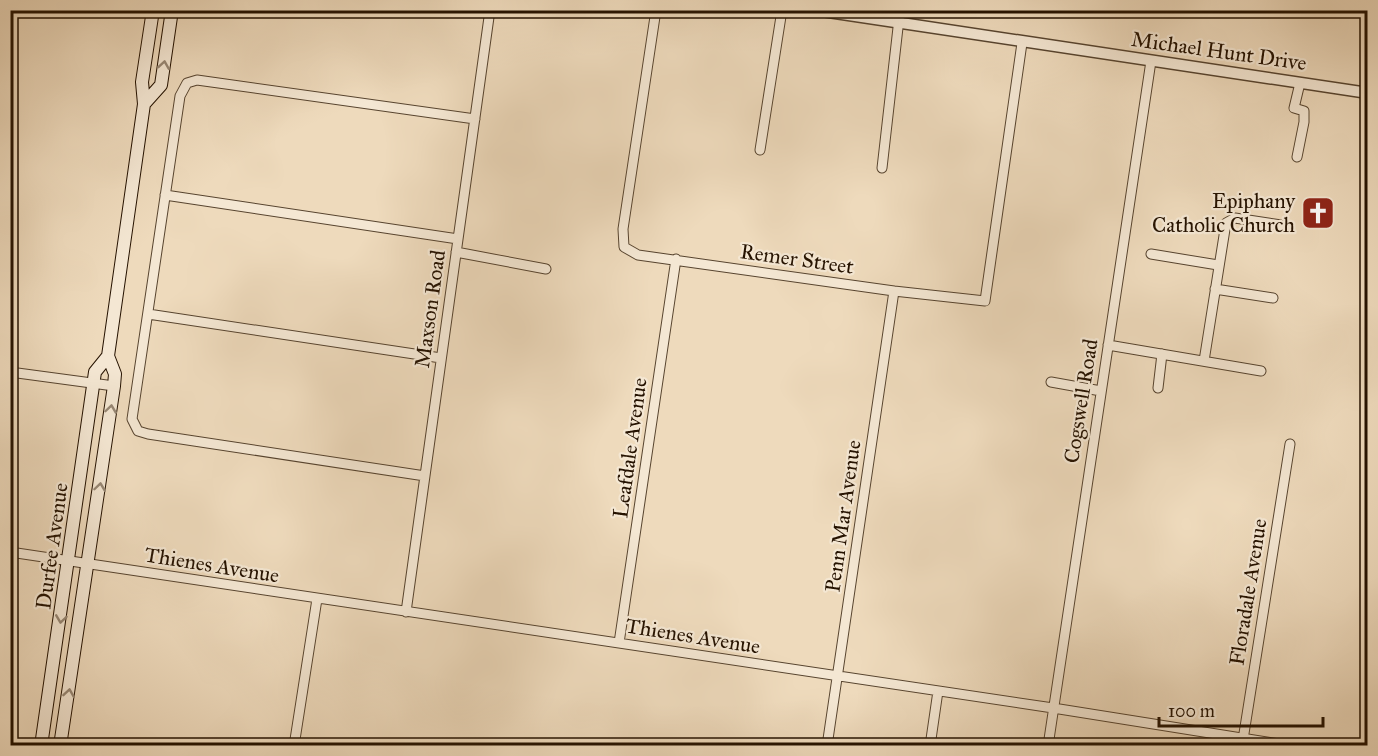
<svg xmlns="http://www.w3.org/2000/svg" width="1378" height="756" viewBox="0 0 1378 756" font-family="'IM FELL Great Primer',serif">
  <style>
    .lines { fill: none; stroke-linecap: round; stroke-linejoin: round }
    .minor-casing { stroke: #57442f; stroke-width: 11 }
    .tertiary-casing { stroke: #57442f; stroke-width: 13 }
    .secondary-casing { stroke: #251200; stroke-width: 14 }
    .minor { stroke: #f4e7d3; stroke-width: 9 }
    .tertiary { stroke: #f4e7d3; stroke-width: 10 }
    .secondary { stroke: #f4e7d3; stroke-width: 12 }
    .oneway { stroke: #978774 }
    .labels { text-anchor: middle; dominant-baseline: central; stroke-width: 4.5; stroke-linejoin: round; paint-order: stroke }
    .street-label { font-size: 21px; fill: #251200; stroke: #f4e7d3 }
    .poi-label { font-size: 21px; fill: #251200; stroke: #f4e7d3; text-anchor: end }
  </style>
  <rect width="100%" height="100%" fill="#eedabc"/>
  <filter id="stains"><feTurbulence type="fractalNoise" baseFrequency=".00333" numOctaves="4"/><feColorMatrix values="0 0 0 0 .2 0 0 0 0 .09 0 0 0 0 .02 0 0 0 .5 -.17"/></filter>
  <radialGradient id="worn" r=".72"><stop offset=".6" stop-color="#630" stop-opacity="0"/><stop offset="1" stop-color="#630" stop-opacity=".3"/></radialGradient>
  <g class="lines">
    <defs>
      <path id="minor" d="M656 10 623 229 624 247 638 255 894 291 985 301 1022 43
        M760 150 782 10
        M1297 157 1304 122V111L1294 108 1300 83
        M882 168 900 10
        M165 195 458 239
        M456 252 546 269
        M1151 254 1218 265
        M1215 289 1273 298
        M148 314 441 358
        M1108 345 1261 371
        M1204 361 1226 223 1235 218 1281 225
        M10 372 114 386
        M1051 382 1101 391
        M1158 388 1162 354
        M425 476 148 434 138 431 132 419 180 96 187 83 197 80 475 119
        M10 552 1053 708 1292 746
        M406 612 490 10
        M619 643 676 259
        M294 746 317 599
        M827 746 894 291
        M930 746 938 691
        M1048 746 1151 61
        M1242 746 1290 444"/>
      <path id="tertiary" d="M815 10 1368 93"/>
      <path id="secondary" d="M144 104 161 85 172 10
        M41 746 95 372 108 356
        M60 746 114 386 115 374 108 356 144 104 142 82 153 10"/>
    </defs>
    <use href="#minor" class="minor-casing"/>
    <use href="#tertiary" class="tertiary-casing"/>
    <use href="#secondary" class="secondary-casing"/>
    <use href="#minor" class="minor"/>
    <use href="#tertiary" class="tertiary"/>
    <use href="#secondary" class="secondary"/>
  </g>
  <defs><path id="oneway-chevron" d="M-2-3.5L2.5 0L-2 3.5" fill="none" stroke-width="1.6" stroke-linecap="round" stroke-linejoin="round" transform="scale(1.5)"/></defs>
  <g class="oneway">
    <use href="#oneway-chevron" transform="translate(164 65) rotate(-81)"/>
    <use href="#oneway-chevron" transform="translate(111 409) rotate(-82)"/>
    <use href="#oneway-chevron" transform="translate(100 487) rotate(-82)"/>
    <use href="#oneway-chevron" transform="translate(61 619) rotate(98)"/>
    <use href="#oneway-chevron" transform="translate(69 693) rotate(-81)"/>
  </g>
  <defs>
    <symbol id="church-square" viewBox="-11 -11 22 22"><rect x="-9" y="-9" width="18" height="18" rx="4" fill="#8f2418" stroke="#f4e7d3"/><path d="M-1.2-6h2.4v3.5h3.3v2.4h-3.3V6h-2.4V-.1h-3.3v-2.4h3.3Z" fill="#fff"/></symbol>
  </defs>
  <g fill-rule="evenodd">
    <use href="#church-square" x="1299" y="194" width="38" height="38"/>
  </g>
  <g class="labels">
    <g class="street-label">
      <text transform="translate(1219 51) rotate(8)">Michael Hunt Drive</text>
      <text transform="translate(797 259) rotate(8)">Remer Street</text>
      <text transform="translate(430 309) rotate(-82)">Maxson Road</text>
      <text transform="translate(1081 401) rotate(-81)">Cogswell Road</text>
      <text transform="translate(630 448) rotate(-82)">Leafdale Avenue</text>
      <text transform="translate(843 516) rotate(-82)">Penn Mar Avenue</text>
      <text transform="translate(52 546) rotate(-82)">Durfee Avenue</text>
      <text transform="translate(212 565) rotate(9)">Thienes Avenue</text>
      <text transform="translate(1248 592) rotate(-81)">Floradale Avenue</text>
      <text transform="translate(693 636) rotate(9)">Thienes Avenue</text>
    </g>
    <g class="poi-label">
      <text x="1295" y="201">Epiphany<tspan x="1295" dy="24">Catholic Church</tspan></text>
    </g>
  </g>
  <rect width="1378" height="756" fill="none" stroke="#eedabc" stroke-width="36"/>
  <rect x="12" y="12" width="1354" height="732" fill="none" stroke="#251200" stroke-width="3"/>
  <rect x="18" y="18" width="1342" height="720" fill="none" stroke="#251200" stroke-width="1.5"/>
  <path d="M1159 717v9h164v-9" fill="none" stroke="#251200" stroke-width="3"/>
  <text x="1168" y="717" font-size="18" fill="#251200" stroke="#f4e7d3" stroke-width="4.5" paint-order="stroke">100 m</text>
  <rect width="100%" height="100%" filter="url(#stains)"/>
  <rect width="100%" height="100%" fill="url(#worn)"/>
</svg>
